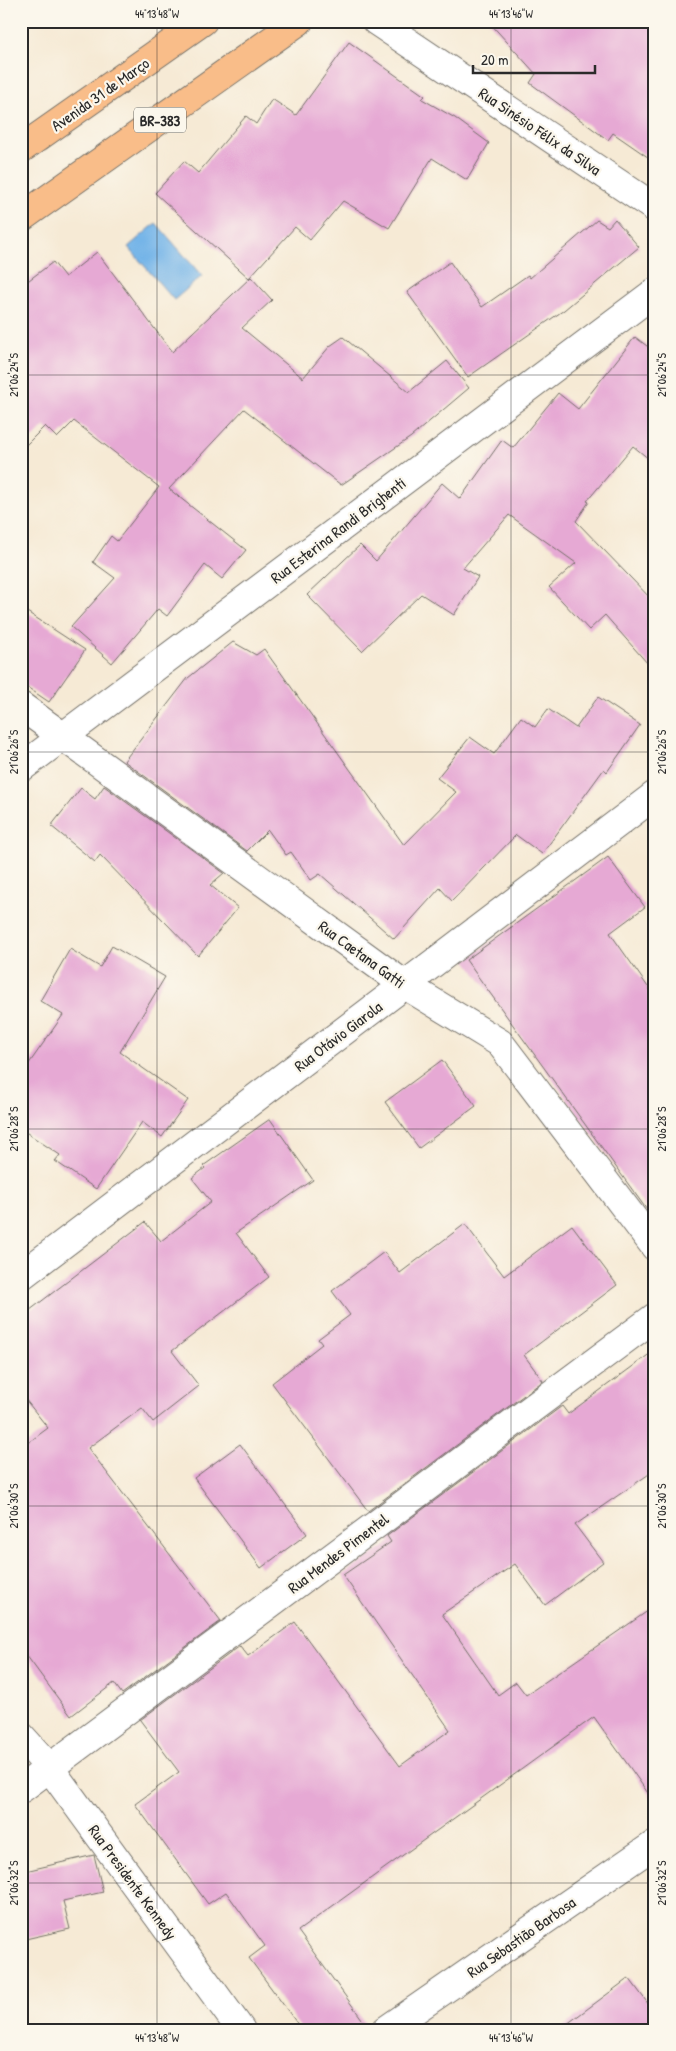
<svg xmlns="http://www.w3.org/2000/svg" width="676" height="2051" viewBox="0 0 676 2051" font-family="'Patrick Hand',sans-serif">
  <style>
    .water { fill: #73b4e8; stroke: #4f708a }
    .building { fill: #e6a9d4 }
    .lines { fill: none; stroke-linecap: round; stroke-linejoin: round }
    .minor-casing { stroke: #726e66; stroke-width: 30 }
    .primary-casing { stroke: #726e66; stroke-width: 30 }
    .minor { stroke: #fff; stroke-width: 28 }
    .primary { stroke: #f9bd89; stroke-width: 28 }
    .ticks { fill: none; stroke: #2b2b2b; stroke-width: 1; stroke-opacity: 0.45 }
    .labels { text-anchor: middle; dominant-baseline: central; stroke-width: 4.5; stroke-linejoin: round; paint-order: stroke }
    .shield { fill: #fbf7ec; stroke: #696865; stroke-width: 1 }
    .shield-label { font-size: 15px; font-weight: bold; fill: #2b2b2b }
    .street-label { font-size: 16px; fill: #2b2b2b; stroke: #fbf7ec }
    .neatline { fill: none; stroke: #2b2b2b; stroke-width: 2 }
    .ticks-label { font-size: 12px; text-anchor: middle; fill: #2b2b2b }
  </style>
  <rect width="100%" height="100%" fill="#fbf7ec"/>
  <filter id="ink" filterUnits="userSpaceOnUse"><feTurbulence type="fractalNoise" baseFrequency=".02" numOctaves="2"/><feDisplacementMap in="SourceGraphic" scale="10" xChannelSelector="R" yChannelSelector="G"/><feConvolveMatrix kernelMatrix="1 2 1 2 8 2 1 2 1" color-interpolation-filters="sRGB"/></filter>
  <filter id="wash" filterUnits="userSpaceOnUse"><feTurbulence type="fractalNoise" baseFrequency=".0096" numOctaves="4" result="noise"/><feDisplacementMap in="SourceGraphic" scale="20" xChannelSelector="R" yChannelSelector="G"/><feGaussianBlur stdDeviation="1.12" result="paint"/><feColorMatrix in="noise" values="0 0 0 0 0 0 0 0 0 0 0 0 0 0 0 0 0 1.4 0 .05"/><feComposite in="paint" operator="in"/></filter>
  <g filter="url(#wash)">
    <rect width="100%" height="100%" fill="#f6ead5"/>
    <path class="water" d="M156 223 202 276 174 300 128 247Z"/>
    <g id="blocks">
      <path class="building" d="M488 21H655V162L613 133 608 140 530 83 536 74Z
        M349 42 425 96 422 99 455 118 489 143 467 180 432 158 389 228 343 201 310 240 295 227 249 278 155 193 184 161 198 173 246 116 256 124 272 99 296 115Z
        M615 219 639 247 564 310 468 377 407 292 450 262 482 307 528 275 530 278 597 220 608 227Z
        M97 252 172 352 251 277 272 300 242 328 303 378 330 346 343 337 409 392 447 361 469 388 411 437 341 485 244 409 169 489 246 550 222 579 205 565 167 616 158 609 112 663 71 627 115 578 93 562 111 536 117 541 159 487 74 421 57 438 45 426 21 450V286L53 262 65 277Z
        M635 337 655 352V464L633 446 587 501 589 502 576 521 655 603V672L605 615 589 630 549 587 576 563 509 515 463 568 478 577 454 615 421 594 362 651 307 595 360 545 376 561 442 483 460 499 502 440 513 448 558 393 578 409Z
        M21 608 85 650 49 702 21 683Z
        M233 642 256 655 264 649 404 845 456 792 437 778 470 737 494 754 521 717 535 727 548 709 576 728 598 697 640 725 607 772 604 769 542 854 516 835 452 901 440 888 394 939 320 874 311 880 291 852 286 855 268 830 247 851 124 761 188 678Z
        M104 786 224 873 210 885 238 908 198 956 100 855 95 862 51 826 81 788 95 799Z
        M608 857 645 907 610 933 655 997V1221L466 960Z
        M112 946 165 977 120 1052 188 1100 162 1137 142 1122 96 1189 55 1161 60 1155 21 1129V1075L63 1015 40 1001 70 949 100 967Z
        M442 1060 476 1106 419 1148 385 1102Z
        M270 1119 313 1180 236 1233 269 1277 172 1351 199 1386 153 1422 142 1408 88 1448 221 1621 122 1694 114 1683 71 1716 21 1648V1448L48 1428 21 1394V1317L145 1222 161 1241 211 1202 192 1178 205 1168 203 1166Z
        M465 1224 504 1276 572 1225 617 1285 524 1355 543 1381 368 1511 272 1383 322 1344 318 1339 350 1315 332 1291 384 1252 400 1273Z
        M655 1350V1470L575 1525 603 1562 545 1605 515 1564 442 1614 498 1695 516 1682 526 1695 655 1606V1803L594 1717 298 1931 370 2030H302L249 1958 265 1946 226 1892 208 1904 135 1804 179 1772 140 1720 240 1646 248 1656 295 1622 400 1766 450 1730 343 1575 391 1542 387 1536 562 1406 568 1414Z
        M240 1444 307 1534 261 1568 194 1478Z
        M94 1855 103 1892 63 1901 70 1929 21 1940V1872Z
        M629 1978 655 2013V2030H559Z"/>
    </g>
  </g>
  <g filter="url(#ink)">
    <use href="#blocks" fill-opacity="0" stroke="#726e66" stroke-width="1"/>
    <g class="lines">
      <defs>
        <path id="minor" d="M376 21 655 208
          M21 706 405 985 500 1043 655 1247
          M21 768 655 292
          M21 1276 655 795
          M21 1736 49 1767 241 2030
          M21 1789 655 1317
          M386 2030 655 1844"/>
        <path id="primary" d="M21 149 203 21
          M21 218 299 21"/>
      </defs>
      <use href="#minor" class="minor-casing"/>
      <use href="#primary" class="primary-casing"/>
      <use href="#minor" class="minor"/>
      <use href="#primary" class="primary"/>
    </g>
  </g>
  <path class="ticks" d="M157 21V2030M511 21V2030M21 375H655M21 752H655M21 1129H655M21 1506H655M21 1883H655"/>
  <g class="labels">
    <rect class="shield" x="134" y="107.5" width="52" height="25" rx="4"/>
    <g class="shield-label">
      <text x="160" y="120">BR-383</text>
    </g>
    <g class="street-label">
      <text transform="translate(100 94) rotate(-35)">Avenida 31 de Março</text>
      <text transform="translate(540 131) rotate(34)">Rua Sinésio Félix da Silva</text>
      <text transform="translate(338 530) rotate(-37)">Rua Esterina Randi Brighenti</text>
      <text transform="translate(362 954) rotate(36)">Rua Caetana Gatti</text>
      <text transform="translate(338 1036) rotate(-37)">Rua Otávio Giarola</text>
      <text transform="translate(338 1553) rotate(-37)">Rua Mendes Pimentel</text>
      <text transform="translate(133 1882) rotate(54)">Rua Presidente Kennedy</text>
      <text transform="translate(521 1937) rotate(-35)">Rua Sebastião Barbosa</text>
    </g>
  </g>
  <rect width="676" height="2051" fill="none" stroke="#fbf7ec" stroke-width="55"/>
  <path d="M473 65v8h122v-8" fill="none" stroke="#2b2b2b" stroke-width="2.5"/>
  <text x="481" y="65" font-size="15" fill="#2b2b2b" stroke="#fbf7ec" stroke-width="4" paint-order="stroke">20 m</text>
  <rect x="28" y="28" width="620" height="1996" class="neatline"/>
  <g class="ticks-label">
    <text x="157" y="18">44°13'48"W</text>
    <text x="511" y="18">44°13'46"W</text>
    <text transform="translate(14 375) rotate(-90)" y="4">21°06'24"S</text>
    <text transform="translate(662 375) rotate(-90)" y="4">21°06'24"S</text>
    <text transform="translate(14 752) rotate(-90)" y="4">21°06'26"S</text>
    <text transform="translate(662 752) rotate(-90)" y="4">21°06'26"S</text>
    <text transform="translate(14 1129) rotate(-90)" y="4">21°06'28"S</text>
    <text transform="translate(662 1129) rotate(-90)" y="4">21°06'28"S</text>
    <text transform="translate(14 1506) rotate(-90)" y="4">21°06'30"S</text>
    <text transform="translate(662 1506) rotate(-90)" y="4">21°06'30"S</text>
    <text transform="translate(14 1883) rotate(-90)" y="4">21°06'32"S</text>
    <text transform="translate(662 1883) rotate(-90)" y="4">21°06'32"S</text>
    <text x="157" y="2042">44°13'48"W</text>
    <text x="511" y="2042">44°13'46"W</text>
  </g>
</svg>
